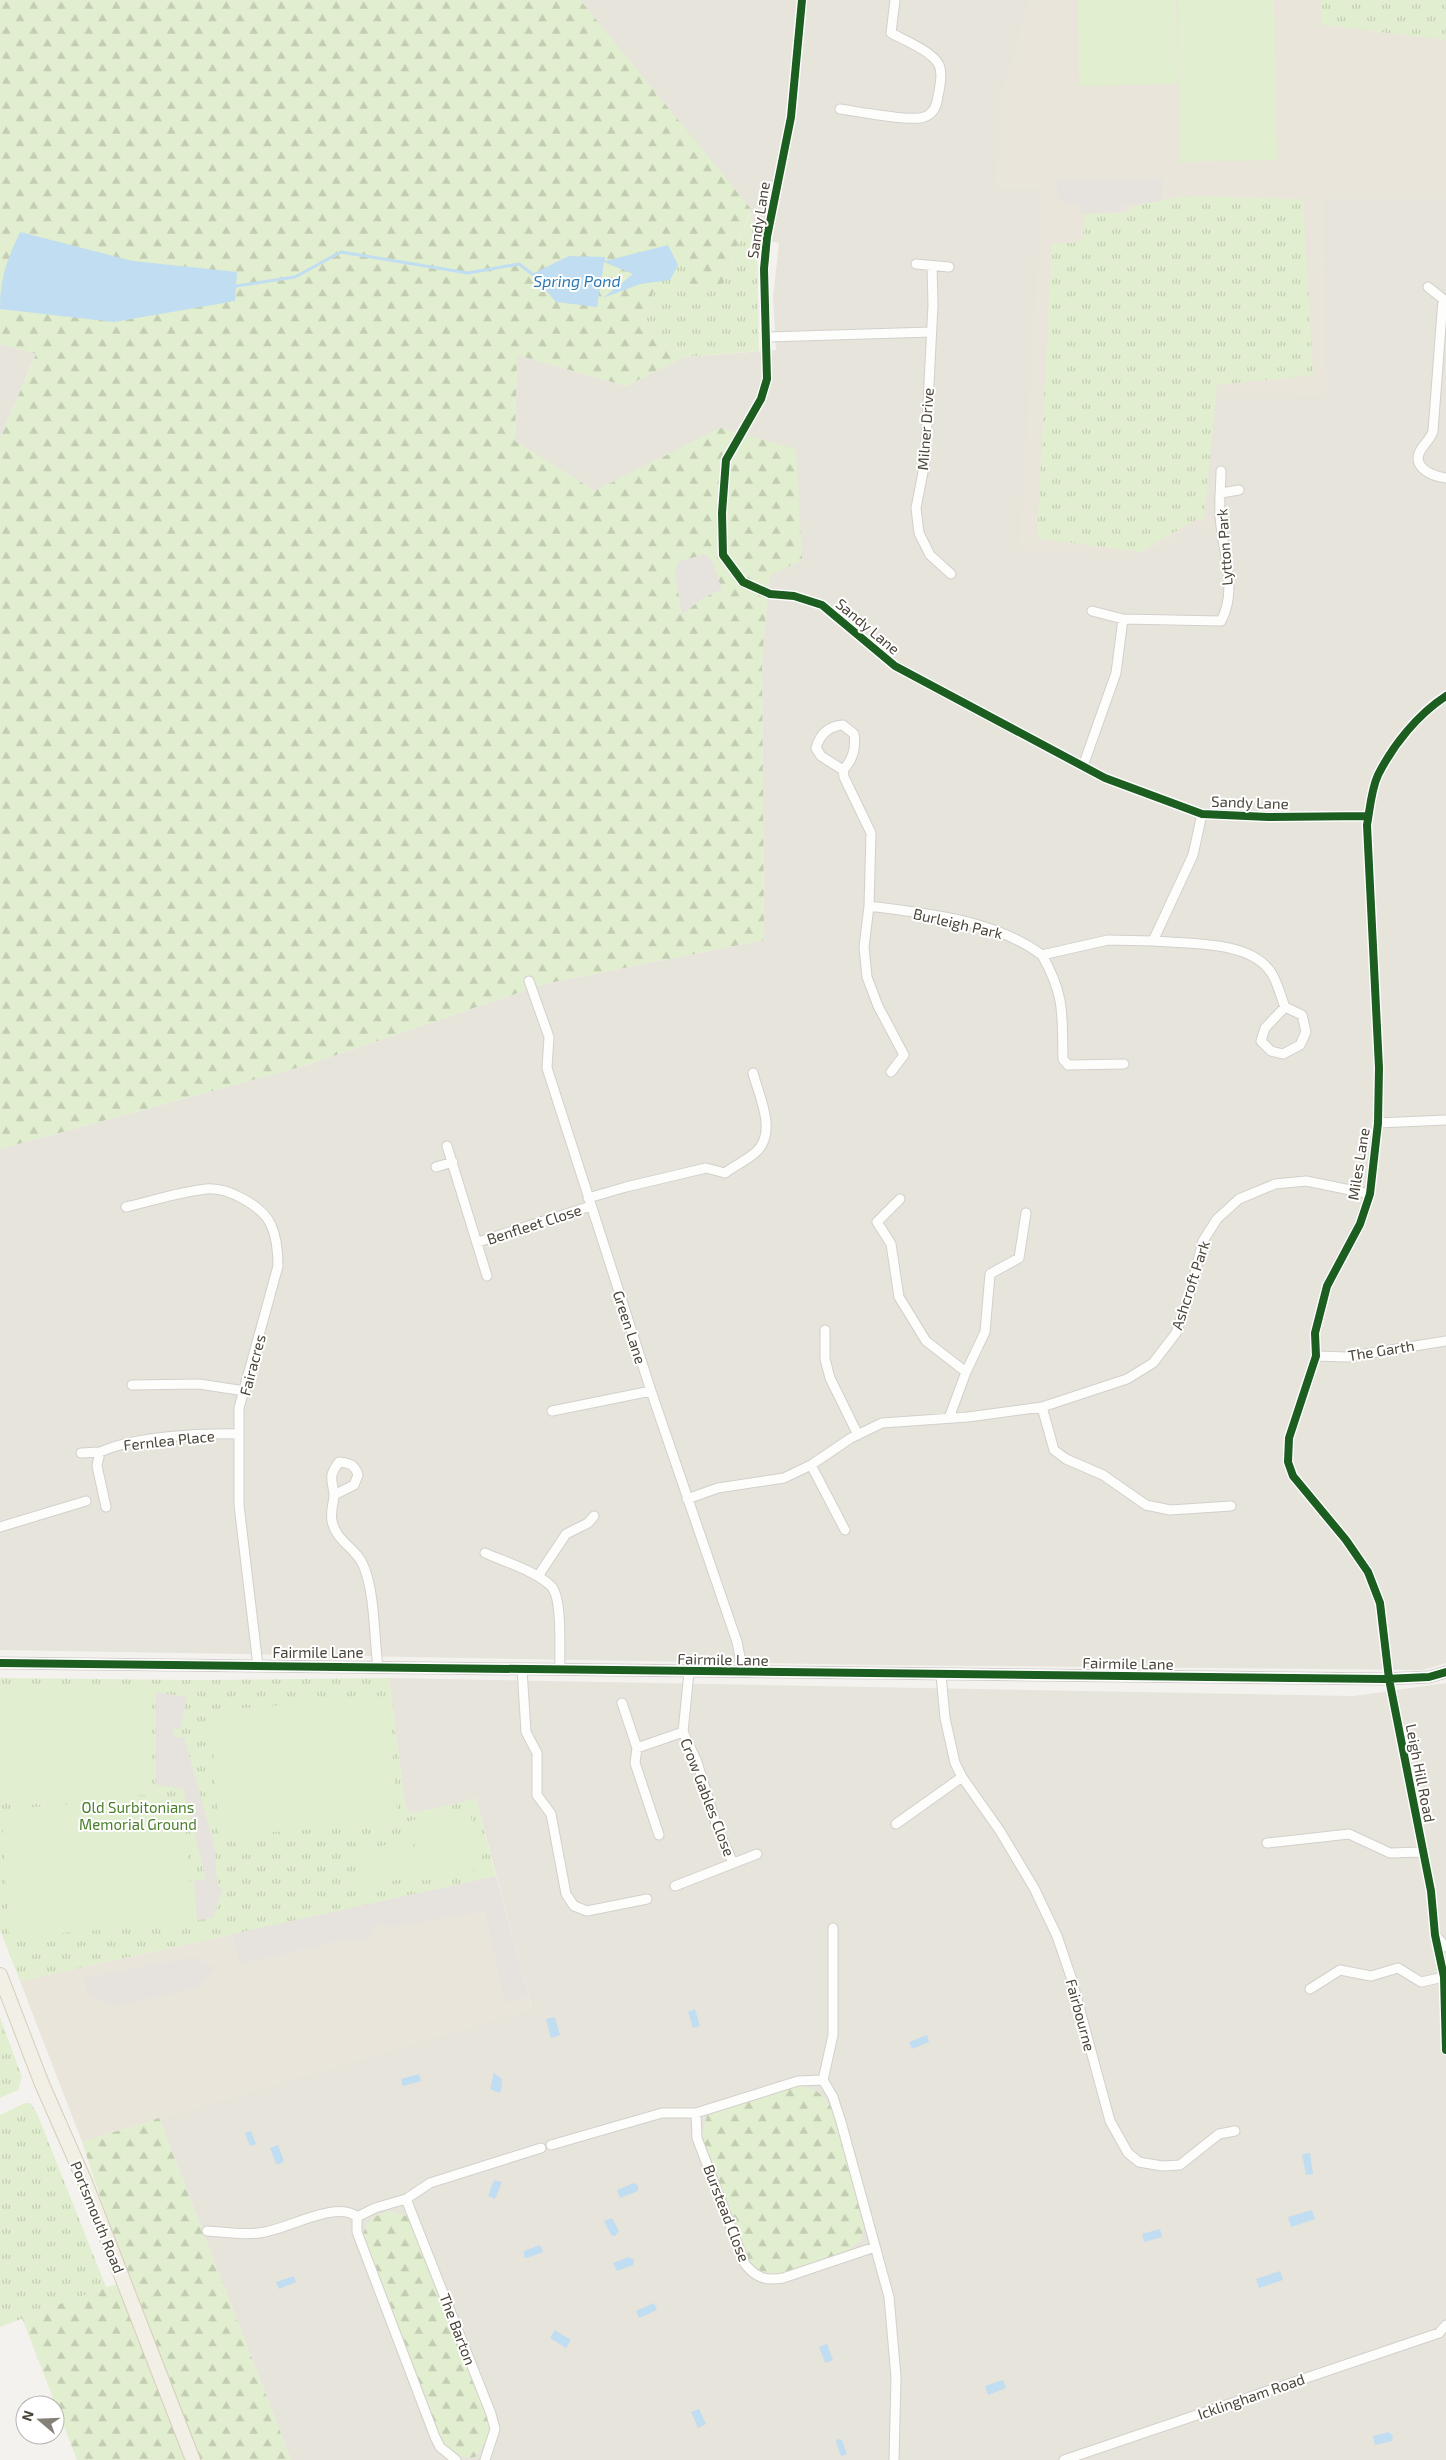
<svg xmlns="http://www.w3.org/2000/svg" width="1446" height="2460" viewBox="0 0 1446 2460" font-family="'Exo 2',sans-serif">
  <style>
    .residential { fill: #e7e4dc }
    .education { fill: #eae5da }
    .grass { fill: url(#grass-tufts) }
    .forest { fill: url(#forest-firs) }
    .pitch { fill: #e1eecf }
    .parking { fill: #e6e3df }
    .water { fill: #c0ddf1 }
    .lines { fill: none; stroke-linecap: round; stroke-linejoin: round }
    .stream { stroke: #c0ddf1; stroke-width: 3 }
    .minor-casing { stroke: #d2d0cb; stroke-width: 11 }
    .tertiary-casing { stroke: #d2d0cb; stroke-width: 13 }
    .primary-casing { stroke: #d6cebb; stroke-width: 16 }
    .minor { stroke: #fdfdfc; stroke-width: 9 }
    .tertiary { stroke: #fdfdfc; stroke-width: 11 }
    .primary { stroke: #f2efe6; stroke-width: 14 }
    .cycleway-casing { stroke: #fff; stroke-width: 11 }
    .cycleway { stroke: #1b5e20; stroke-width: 8 }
    .labels { text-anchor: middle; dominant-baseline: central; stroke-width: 4; stroke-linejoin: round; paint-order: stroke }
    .street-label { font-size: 15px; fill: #4b4439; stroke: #fff }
    .park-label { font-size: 15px; fill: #4a7f2a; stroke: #fff }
    .water-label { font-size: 16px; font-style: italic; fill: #2e7ab2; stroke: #fff }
  </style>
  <defs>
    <pattern id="grass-tufts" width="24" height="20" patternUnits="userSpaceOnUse" patternTransform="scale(1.25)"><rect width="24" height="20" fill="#e1eecf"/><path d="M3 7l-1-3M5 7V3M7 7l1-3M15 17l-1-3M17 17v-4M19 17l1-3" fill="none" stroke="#c3cdb2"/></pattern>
    <pattern id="forest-firs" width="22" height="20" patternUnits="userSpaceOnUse" patternTransform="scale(1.25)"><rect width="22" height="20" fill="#e1eecf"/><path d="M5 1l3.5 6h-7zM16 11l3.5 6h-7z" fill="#c3cdb2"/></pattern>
  </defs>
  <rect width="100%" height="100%" fill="#f4f2ee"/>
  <path class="residential" d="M580 0H1446V1663L1423 1670 879 1665 0 1650V1149L307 1065 544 984 764 940 762 661 769 576 721 428 595 492 515 441 517 355 626 386 683 357 776 350 773 297 779 243 757 238 750 213Z
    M0 344 36 353 0 439Z
    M389 1678 1354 1696 1446 1683V2460H291L159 2118 532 2008 476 1799 411 1814 405 1805Z"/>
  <path class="education" d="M1029 0H1446V198H1323L1326 395 1215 393 1205 517 1212 518 1214 532 1189 525 1169 543 1134 554 1019 550 1043 189H994L999 147 1001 91H1003Z
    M496 1876 532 2009 82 2142 20 1981Z"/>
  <path class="grass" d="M1321 0H1446V40L1322 25Z
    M1184 196 1303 199 1313 375 1217 385 1204 519 1193 521 1140 552 1037 538 1052 243H1075L1083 237 1085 214 1129 212 1133 206Z
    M750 213 757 238 759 351 683 357 643 330 663 255H690L721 290Z
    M0 1678 198 1680 389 1678 405 1805 411 1814 476 1799 496 1876 20 1981 0 1930Z
    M0 2017 22 2077 18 2090 0 2098Z
    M25 2103H30L37 2113 106 2287 0 2327V2115Z"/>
  <path class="forest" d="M0 0H580L751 209 721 290 688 289 690 255H663L643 330 683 357 626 386 517 355 515 441 595 491 721 428 796 449 802 560 769 576 762 661 764 940 544 984 307 1065 0 1149V439L36 354 0 344Z
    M795 2086C818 2086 827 2098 836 2117L865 2226 860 2241 847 2252 782 2275C767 2275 759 2272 749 2260L704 2145 702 2134 707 2116 716 2110Z
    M159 2118 291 2460H77L22 2318 106 2287 128 2282 82 2142Z
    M389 2211 406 2216 412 2224 490 2423 486 2443 475 2457C457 2460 447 2450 439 2437L364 2242C361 2224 373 2216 389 2211Z"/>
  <path class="pitch" d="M1078 0H1176L1178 84 1079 86Z
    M1178 0H1274L1277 160 1180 162Z
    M0 1684H152L150 1795 0 1801Z
    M388 1696 398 1823 219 1836 210 1711Z
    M179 1797 183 1800 193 1919 189 1923 13 1937 9 1934 2 1814 6 1809Z
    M469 1807 482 1869 423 1881 409 1821Z
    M411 1839 420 1874 361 1889 352 1853Z"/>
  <path class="parking" d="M1163 178 1161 201 1123 205 1121 212 1080 213 1079 205 1068 204 1057 197V181Z
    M705 554 712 561 722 589 700 600 682 615 675 574 678 562Z
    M156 1692 187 1697 180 1729H173L175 1738 184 1737 215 1848 217 1886 223 1888 213 1918 197 1920 194 1881 206 1879 183 1789 156 1785Z
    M496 1876 529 1997 505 2003 485 1911 387 1928 385 1923 375 1925 370 1939 352 1942 343 1940 239 1964 233 1934Z
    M195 1957 214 1968 199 1987 113 2007 88 1993 84 1978Z"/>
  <path class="water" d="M20 232 133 261 237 272 235 301 114 322 0 309C0 278 7 260 20 232Z
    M668 245 678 265 670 280 640 284 603 298 633 274 604 262 597 307 556 302 532 274 569 256 605 257V261Z
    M695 2009 700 2026 693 2028 688 2012Z
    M555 2017 560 2035 551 2038 546 2019Z
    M927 2035 929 2042 912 2049 909 2042Z
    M494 2073 502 2079 501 2091 499 2093 490 2089Z
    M419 2074 421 2081 403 2086 401 2079Z
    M251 2131 256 2144 250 2146 245 2133Z
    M278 2145 284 2161 280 2164H276L270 2148Z
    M1310 2153 1313 2174 1306 2175 1302 2154Z
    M494 2180 502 2182 495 2199 488 2196Z
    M634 2183 638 2186V2191L620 2198 617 2190Z
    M1312 2210 1315 2219 1291 2227 1288 2217Z
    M612 2218 619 2231 615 2236 611 2235 604 2221Z
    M1160 2229 1162 2237 1144 2242 1142 2234Z
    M540 2245 543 2252 527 2258 524 2257V2251Z
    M629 2257 634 2260 633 2265 617 2271 613 2263Z
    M1280 2271 1283 2280 1259 2288 1256 2279Z
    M294 2276 296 2282 279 2289 276 2282Z
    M654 2303 657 2310 639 2318 636 2311Z
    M555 2330 571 2340 566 2348 550 2338Z
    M827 2344 833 2360 825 2363 819 2347Z
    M1003 2380 1006 2388 988 2395 985 2386Z
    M699 2409 706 2424 698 2428 691 2412Z
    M1389 2432 1393 2436 1392 2441 1375 2445 1373 2436Z
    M837 2439 842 2440 847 2454 841 2456 836 2442Z"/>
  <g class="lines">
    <path class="stream" d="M236 286 295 277 341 252 468 273 519 264 532 274"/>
    <defs>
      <path id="minor" d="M802 0 791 117 767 237 764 269 767 379 761 399 726 460 722 513 723 555 743 582 770 594 794 596 822 605 895 666 1105 778 1202 814 1268 817 1368 816
        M840 109C855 111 912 122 924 117 934 114 937 105 938 96 940 87 943 73 939 65 932 51 904 40 891 33L895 0
        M916 264 949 267
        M932 266 933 305 925 462 916 508 919 533 930 555 951 574
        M1428 287 1443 299 1433 431C1431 438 1426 442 1422 448 1409 466 1431 476 1446 478
        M768 337 931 332
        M1221 493 1239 490
        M1092 611 1123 619 1221 621C1239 588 1221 548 1220 514 1219 499 1221 485 1221 471
        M1446 696C1418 714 1393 745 1378 775 1371 790 1370 809 1367 825L1379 1068 1378 1123 1370 1194 1360 1224 1327 1286 1315 1333 1316 1356 1289 1438 1288 1462 1293 1476 1346 1540 1368 1572 1380 1603 1389 1679 1431 1891 1435 1935 1444 1977 1446 2050
        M1083 766 1116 673 1123 619
        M843 770C853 760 856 747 854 734L843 725C829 726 820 734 816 748L821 756 843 770 844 777 871 833 869 906 864 947 867 977 878 1006 904 1055 891 1072
        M869 906C929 914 993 919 1042 955L1108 940 1153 941 1193 855 1202 814
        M1153 941C1188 944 1252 940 1272 974 1278 984 1281 997 1285 1007L1302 1015 1306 1032 1300 1045 1283 1054 1271 1051 1261 1041 1265 1028 1285 1007
        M1042 955C1065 996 1062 1013 1063 1059L1068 1065 1124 1064
        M529 981 549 1037 547 1068 651 1391 737 1642 743 1672
        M1378 1123 1446 1120
        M447 1146 487 1276
        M436 1167 453 1162
        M588 1198 626 1187 706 1168 725 1173C735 1165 748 1160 757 1151 777 1131 759 1096 753 1073
        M900 1199 877 1222 891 1244 899 1297 926 1341 966 1372
        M126 1207C152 1201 179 1192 206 1189 227 1187 262 1205 271 1225 277 1238 278 1252 278 1266L239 1408V1505L258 1666
        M478 1242 591 1206
        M825 1330V1359L830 1378 858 1435
        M1316 1356 1347 1357 1446 1341
        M132 1385 199 1384 245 1391
        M1042 1407 1054 1450 1066 1459 1103 1475 1146 1505 1170 1510 1231 1506
        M552 1411 651 1391
        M949 1418 966 1372 985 1332 990 1274 1019 1258 1026 1213
        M81 1453 100 1452
        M811 1465 845 1530
        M334 1495 354 1485 358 1475C355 1465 350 1463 339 1462 328 1477 332 1478 334 1494 334 1503 330 1511 332 1521 336 1542 357 1548 364 1567 375 1594 374 1638 378 1667
        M687 1499 718 1488 784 1478 811 1465 851 1438 882 1423 968 1417 1042 1407 1127 1379 1153 1363 1176 1333 1189 1297 1203 1241 1217 1219 1239 1199 1275 1184 1306 1181 1370 1194
        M106 1507 97 1466 100 1452C136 1436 199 1433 239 1434
        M0 1527 86 1501
        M485 1553C505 1562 534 1570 551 1586 563 1598 559 1651 560 1669
        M538 1576 566 1534 588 1523 594 1516
        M522 1669 526 1732 537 1753V1795L551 1814 566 1894 574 1906 587 1911 647 1899
        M689 1672 683 1732 697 1762 717 1827 733 1863
        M941 1675 945 1718 955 1763 962 1777 1000 1831 1034 1888 1057 1936 1071 1977 1110 2121 1128 2153 1139 2162 1162 2166 1180 2165 1219 2134 1235 2131
        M622 1703 637 1748 683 1732
        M637 1748 635 1763 659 1835
        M896 1824 962 1777
        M1267 1843 1349 1834 1390 1853 1422 1852
        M675 1886 757 1854
        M833 1928V2035L823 2080 833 2097 841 2122 889 2297 896 2377 894 2460
        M1435 1935 1446 1947
        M1310 1989 1340 1970 1371 1976 1398 1968 1421 1982 1444 1977
        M696 2113 798 2081 823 2080
        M551 2145 662 2113H696L697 2138 745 2264C756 2278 766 2281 783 2278L875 2247
        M406 2199 430 2183 541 2148
        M207 2231C226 2232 246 2236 265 2232 289 2228 338 2200 357 2217
        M456 2460 440 2447 435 2437 357 2232V2217L375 2208 406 2199 491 2414 495 2429 485 2460
        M1064 2460 1439 2333 1446 2325"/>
      <path id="tertiary" d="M0 1663 1384 1679 1429 1677 1446 1672"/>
      <path id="primary" d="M0 1975 42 2084 85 2182 193 2460"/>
    </defs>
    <use href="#minor" class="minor-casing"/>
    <use href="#tertiary" class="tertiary-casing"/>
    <use href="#primary" class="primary-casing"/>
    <use href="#minor" class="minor"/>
    <use href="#tertiary" class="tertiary"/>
    <use href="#primary" class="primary"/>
    <defs>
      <path id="cycleway" d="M802 0 791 117 767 237 764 269 767 379 761 399 726 460 722 513 723 555 743 582 770 594 794 596 822 605 895 666 1105 778 1202 814 1268 817 1368 816
        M1446 696C1418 714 1393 745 1378 775 1371 790 1370 809 1367 825L1379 1068 1378 1123 1370 1194 1360 1224 1327 1286 1315 1333 1316 1356 1289 1438 1288 1462 1293 1476 1346 1540 1368 1572 1380 1603 1389 1679 1431 1891 1435 1935 1444 1977 1446 2050
        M0 1663 1384 1679 1429 1677 1446 1672"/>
    </defs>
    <use href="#cycleway" class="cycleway-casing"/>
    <use href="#cycleway" class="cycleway"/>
  </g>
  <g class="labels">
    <g class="street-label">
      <text transform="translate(758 220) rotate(-81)">Sandy Lane</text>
      <text transform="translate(925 429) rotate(-86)">Milner Drive</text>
      <text transform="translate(1224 547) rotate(-94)">Lytton Park</text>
      <text transform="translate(868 626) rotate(40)">Sandy Lane</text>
      <text transform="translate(1250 802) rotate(2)">Sandy Lane</text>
      <text transform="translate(958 923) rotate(13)">Burleigh Park</text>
      <text transform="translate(1358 1164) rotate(-81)">Miles Lane</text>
      <text transform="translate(534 1224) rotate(-18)">Benfleet Close</text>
      <text transform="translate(1190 1285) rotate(-72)">Ashcroft Park</text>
      <text transform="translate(630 1327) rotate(72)">Green Lane</text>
      <text transform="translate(1381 1350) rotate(-9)">The Garth</text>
      <text transform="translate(252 1365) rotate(-75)">Fairacres</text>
      <text transform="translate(169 1440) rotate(-6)">Fernlea Place</text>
      <text x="318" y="1652">Fairmile Lane</text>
      <text transform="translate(723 1659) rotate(1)">Fairmile Lane</text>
      <text transform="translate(1128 1663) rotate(1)">Fairmile Lane</text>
      <text transform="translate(1421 1773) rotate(79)">Leigh Hill Road</text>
      <text transform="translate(708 1797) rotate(69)">Crow Gables Close</text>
      <text transform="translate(1081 2015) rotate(75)">Fairbourne</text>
      <text transform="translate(727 2213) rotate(69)">Burstead Close</text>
      <text transform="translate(98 2217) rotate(68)">Portsmouth Road</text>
      <text transform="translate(458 2329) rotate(69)">The Barton</text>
      <text transform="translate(1251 2396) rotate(-19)">Icklingham Road</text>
    </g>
    <g class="park-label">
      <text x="138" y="1807">Old Surbitonians<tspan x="138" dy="17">Memorial Ground</tspan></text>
    </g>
    <g class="water-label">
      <text x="577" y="280">Spring Pond</text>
    </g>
  </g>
  <g transform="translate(40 2420) rotate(289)"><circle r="24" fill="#ffffff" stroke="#b7b4b0"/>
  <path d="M0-4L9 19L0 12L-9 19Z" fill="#868178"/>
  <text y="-8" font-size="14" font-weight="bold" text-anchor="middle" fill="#4b4439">N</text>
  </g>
</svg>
